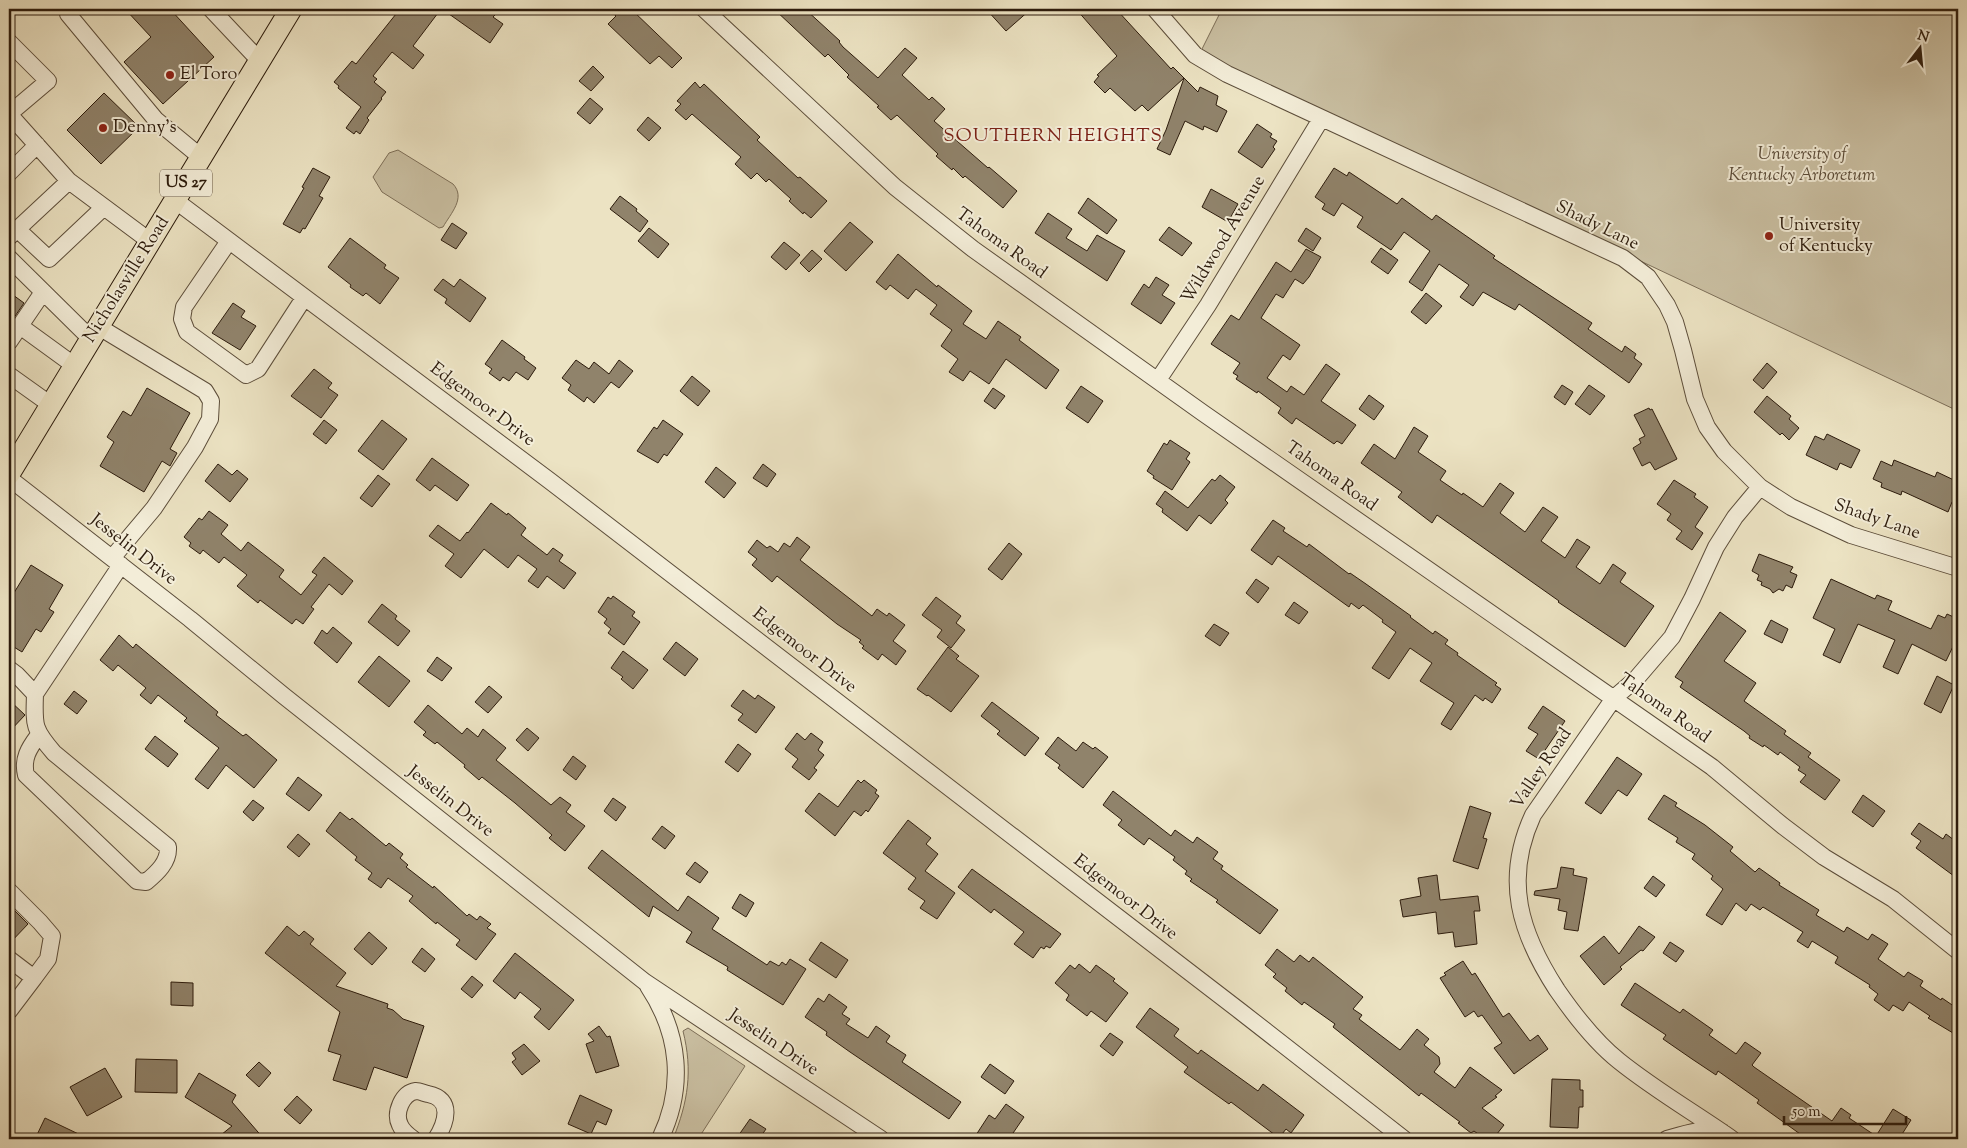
<svg xmlns="http://www.w3.org/2000/svg" width="1967" height="1148" viewBox="0 0 1967 1148" font-family="'Sorts Mill Goudy',serif">
  <style>
    .green { fill: #cbc1a4; stroke: #7c6e58 }
    .building { fill: #90836b; stroke: #2c1b0c }
    .lines { fill: none; stroke-linecap: round; stroke-linejoin: round }
    .minor-casing { stroke: #5c4d3a; stroke-width: 18 }
    .major-casing { stroke: #2c1b0c; stroke-width: 23 }
    .minor { stroke: #f3edd8; stroke-width: 16 }
    .major { stroke: #ece3c3; stroke-width: 21 }
    .poi-dot { fill: #8f2418; stroke: #f3edd8; stroke-width: 2 }
    .labels { text-anchor: middle; dominant-baseline: central; stroke-width: 4; stroke-linejoin: round; paint-order: stroke }
    .shield { fill: #f3edd8; stroke: #685a49; stroke-width: 1 }
    .shield-label { font-size: 16px; font-weight: bold; fill: #2c1b0c }
    .poi-label { font-size: 18px; fill: #2c1b0c; stroke: #f3edd8; text-anchor: start }
    .park-label { font-size: 18px; font-style: italic; fill: #5c4d3a; stroke: #f3edd8 }
    .street-label { font-size: 18px; fill: #2c1b0c; stroke: #f3edd8 }
    .neighbourhood-label { font-size: 19px; letter-spacing: 1px; fill: #7a1f14; stroke: #f3edd8 }
  </style>
  <rect width="100%" height="100%" fill="#ece3c3"/>
  <filter id="stains"><feTurbulence type="fractalNoise" baseFrequency=".004" numOctaves="4"/><feColorMatrix values="0 0 0 0 .2 0 0 0 0 .09 0 0 0 0 .02 0 0 0 .5 -.17"/></filter>
  <radialGradient id="worn" r=".72"><stop offset=".6" stop-color="#630" stop-opacity="0"/><stop offset="1" stop-color="#630" stop-opacity=".3"/></radialGradient>
  <path class="green" d="M1222 9H1958V411L1200 53Z
    M398 150 453 184C466 198 451 213 443 227L439 228 382 192 373 177 389 153Z
    M688 1028 745 1066 698 1139H673C688 1102 693 1071 683 1031Z"/>
  <path class="building" d="M125 9H170L214 57 163 104 124 62 151 37Z
    M400 9H441L413 46 424 55 413 69 392 52 373 76 377 79 374 82 386 92 381 98 382 99 367 118 369 120 360 134 356 131 354 134 346 128 361 107 338 88 339 86 334 82 352 61 356 64Z
    M442 9H501L493 17 503 24 490 43Z
    M608 9H631L682 58 672 68 659 56 650 64 608 24 616 16Z
    M774 9H805L840 41 839 42 843 47 878 78 905 48 917 58 902 75 929 100 932 97 945 109 934 121 988 168 989 167 1017 191 1003 208 965 176 963 178 953 168 952 170 936 156 938 154 897 115 891 120 877 107 879 106 847 77 849 75 828 54 825 57Z
    M986 9H1031L1006 31Z
    M1076 9H1116L1171 69 1173 67 1184 78 1148 111 1142 105 1135 111 1110 88 1105 93 1094 82 1099 76 1097 75 1117 56Z
    M593 66 604 77 591 91 579 81Z
    M1184 78 1198 92 1200 87 1218 96 1216 105 1227 111 1217 132 1204 126 1203 130 1185 121 1170 155 1157 149 1166 130Z
    M695 82 700 88 704 84 760 137 757 140 798 178 800 177 827 201 811 218 804 212 803 214 789 201 791 199 769 179 766 182 757 173 751 179 735 164 741 157 692 114 686 120 675 110 681 104 677 101Z
    M104 93 139 127 101 164 67 130Z
    M590 98 603 109 590 124 577 113Z
    M648 117 661 128 649 141 637 130Z
    M1257 124 1272 134 1270 137 1277 141 1273 147 1275 149 1262 168 1238 152Z
    M313 168 330 177 319 196 323 198 305 229 303 228 300 233 283 224 304 188 302 187Z
    M1334 168 1347 176 1349 172 1397 204 1402 198 1432 220 1436 215 1495 256 1493 258 1592 323 1588 329 1622 352 1625 346 1636 354 1634 358 1642 364 1629 383 1545 322 1519 304 1515 310 1483 292 1473 306 1460 297 1469 285 1439 264 1422 291 1409 282 1430 251 1404 232 1391 250 1357 227 1363 217 1342 203 1334 216 1322 209 1325 204 1315 197Z
    M1211 189 1238 204 1228 222 1202 207Z
    M620 196 637 209 636 211 648 221 640 232 610 209Z
    M1088 198 1117 220 1107 234 1078 213Z
    M1048 213 1072 229 1066 238 1087 251 1097 235 1125 251 1107 281 1035 233Z
    M850 222 873 242 846 271 824 251Z
    M452 223 467 233 456 249 441 240Z
    M1169 227 1192 243 1182 256 1159 240Z
    M649 228 669 244 658 258 638 241Z
    M1306 228 1321 238 1313 251 1298 241Z
    M350 238 386 265 384 268 399 278 380 304 366 293 363 296 350 287 351 285 328 267Z
    M784 242 800 255 786 270 771 257Z
    M1381 248 1398 260 1388 274 1371 262Z
    M1306 249 1321 257 1309 277 1303 284 1295 279 1283 298 1276 294 1261 318 1300 345 1290 360 1283 355 1267 378 1287 392 1291 386 1304 395 1326 364 1340 374 1321 401 1356 425 1342 444 1337 441 1334 444 1296 418 1292 424 1278 413 1281 408 1258 391 1257 393 1236 379 1238 376 1233 373 1240 363 1211 344 1231 315 1239 320 1276 262 1291 272Z
    M812 250 822 259 809 272 800 263Z
    M898 254 937 287 938 285 972 311 963 324 986 339 998 321 1021 337 1019 340 1059 370 1046 389 1006 359 989 384 970 371 963 381 949 372 958 359 941 346 952 330 930 314 937 305 916 289 908 299 890 285 886 290 876 282Z
    M1156 277 1169 285 1162 295 1175 303 1161 324 1131 304 1144 284 1149 288Z
    M443 279 454 287 460 279 486 298 470 322 445 303 447 299 434 290Z
    M9 292 24 303 9 325Z
    M1426 293 1442 306 1426 324 1411 312Z
    M233 303 245 311 241 317 256 326 240 350 212 333Z
    M502 340 525 357 524 359 536 368 528 380 516 372 509 381 503 377 500 381 489 373 492 369 485 364Z
    M576 360 589 369 594 362 609 374 619 360 633 371 619 388 611 382 594 403 587 397 584 402 568 390 571 385 562 378Z
    M1767 363 1777 372 1763 389 1753 380Z
    M314 369 332 383 328 388 338 395 321 418 291 396Z
    M692 376 710 391 698 406 680 391Z
    M1562 385 1573 392 1565 405 1554 397Z
    M1589 385 1605 396 1590 415 1575 404Z
    M1081 386 1103 401 1088 423 1066 408Z
    M147 388 190 413 170 449 177 453 170 466 162 461 144 492 100 466 114 442 107 437 123 411 131 416Z
    M993 388 1005 396 995 409 984 401Z
    M1369 395 1384 406 1374 420 1359 409Z
    M1767 396 1791 416 1789 419 1799 428 1789 440 1782 433 1780 435 1754 412Z
    M1649 408 1650 410 1652 409 1677 459 1655 470 1650 462 1642 466 1633 448 1641 443 1639 439 1645 436 1634 415Z
    M324 420 337 430 326 444 313 434Z
    M382 420 407 439 383 470 358 451Z
    M663 420 683 434 667 456 664 454 658 463 637 451 654 427 657 429Z
    M1414 427 1428 436 1418 452 1446 471 1440 480 1462 495 1463 493 1483 507 1500 483 1514 493 1500 513 1525 532 1543 507 1558 517 1541 541 1565 558 1577 539 1590 547 1576 567 1600 584 1613 564 1626 573 1620 582 1654 606 1625 647 1558 602 1559 601 1437 515 1432 523 1398 497 1402 492 1361 463 1374 444 1395 459Z
    M1827 434 1860 450 1851 468 1840 463 1837 470 1806 455 1815 436 1824 440Z
    M1170 440 1190 453 1186 459 1190 462 1172 490 1153 478 1154 476 1147 471 1164 443 1167 445Z
    M432 458 469 485 457 501 435 485 430 491 416 480Z
    M1894 460 1935 477 1937 472 1958 482V505L1952 502 1948 512 1902 491 1901 495 1881 487 1882 483 1873 479 1881 461 1892 466Z
    M218 464 232 475 237 470 248 479 230 502 205 481Z
    M763 464 776 474 767 487 753 478Z
    M716 467 736 483 724 498 705 482Z
    M378 475 390 484 372 507 360 498Z
    M1220 475 1235 487 1225 500 1228 503 1211 524 1199 515 1187 531 1162 512 1163 509 1156 504 1165 491 1188 508 1212 479 1215 481Z
    M1674 480 1696 494 1694 497 1708 507 1695 527 1703 533 1692 550 1676 539 1682 531 1667 520 1671 514 1657 504Z
    M491 503 507 515 508 513 526 528 521 535 547 555 553 548 563 555 559 561 576 573 564 589 547 576 538 588 528 581 537 569 518 555 508 568 484 549 461 578 445 566 454 554 429 536 438 525 460 541 467 532 468 533Z
    M209 511 228 525 221 534 241 551 248 542 284 570 279 577 301 595 317 575 312 572 324 557 353 581 342 595 329 584 311 607 314 609 303 624 296 619 292 624 260 600 258 603 237 586 247 575 224 557 219 563 203 550 200 554 189 546 191 543 184 537 199 518 202 520Z
    M1273 520 1285 528 1283 531 1307 547 1309 544 1349 574 1350 573 1366 584 1411 616 1410 617 1433 634 1435 631 1448 640 1445 644 1458 653 1457 655 1497 683 1495 685 1501 689 1492 703 1485 698 1483 701 1475 695 1451 730 1441 724 1454 703 1420 681 1432 663 1410 648 1389 679 1372 668 1396 632 1382 622 1383 620 1363 605 1359 609 1351 603 1349 607 1278 556 1272 565 1251 550Z
    M797 537 810 547 800 560 872 616 877 609 887 616 889 613 905 625 893 641 906 651 896 665 882 654 878 660 862 648 864 646 859 642 861 640 837 624 777 576 772 582 752 565 757 559 748 552 757 540 767 548 770 546 778 552 784 543 790 547Z
    M1009 543 1022 554 1002 580 988 569Z
    M1759 554 1793 567 1790 572 1797 575 1792 588 1786 585 1783 591 1779 589 1773 593 1770 589 1761 585 1762 582 1757 580 1759 575 1752 571Z
    M31 565 63 585 49 609 54 612 41 632 36 629 22 652 9 644V601Z
    M1256 579 1269 588 1258 603 1246 593Z
    M1831 579 1875 599 1877 595 1892 601 1888 610 1931 629 1938 615 1945 618 1947 614 1958 619V636L1946 661 1912 644 1898 674 1883 667 1895 640 1858 624 1840 663 1823 655 1835 629 1813 618Z
    M613 596 635 612 632 616 640 622 624 645 608 633 611 629 604 623 607 619 598 612 608 597 611 599Z
    M936 597 961 616 956 623 965 630 951 648 937 637 942 630 922 615Z
    M1294 602 1308 612 1299 624 1285 615Z
    M382 604 397 616 395 619 410 631 398 646 368 622Z
    M1720 612 1746 631 1724 661 1756 683 1744 701 1786 731 1784 734 1811 753 1808 757 1840 780 1825 800 1800 782 1806 775 1798 770 1800 767 1780 752 1778 755 1764 745 1763 747 1749 738 1750 736 1744 731 1680 687 1683 682 1675 677Z
    M1771 620 1788 629 1782 643 1764 634Z
    M1214 624 1229 633 1220 646 1205 636Z
    M333 627 352 643 337 663 314 643 322 630 327 634Z
    M119 635 133 648 136 644 218 712 216 715 243 736 246 734 277 760 254 788 226 765 208 789 195 779 219 748 184 721 187 718 158 695 151 704 140 695 146 688 118 665 113 671 100 660Z
    M676 642 698 659 685 676 663 659Z
    M948 647 959 656 956 659 979 676 951 712 928 695 927 696 917 689Z
    M623 651 648 670 633 689 621 679 623 677 611 668Z
    M379 656 410 681 389 707 358 682Z
    M437 657 452 668 442 681 427 671Z
    M1937 676 1954 685 1941 713 1924 704Z
    M489 686 502 697 488 713 475 702Z
    M743 690 755 699 758 695 775 707 756 733 738 720 743 714 731 706Z
    M74 691 87 701 77 714 64 704Z
    M9 700 25 715 9 732Z
    M992 702 1039 738 1025 756 997 734 1000 731 981 716Z
    M428 705 462 734 467 728 478 737 483 729 506 748 496 760 551 805 560 797 571 805 566 812 585 826 565 851 549 838 552 835 515 803 482 777 479 780 464 767 465 765 437 742 435 744 423 735 426 732 414 722Z
    M1543 706 1565 721 1539 759 1526 751 1538 734 1528 728Z
    M527 728 539 738 528 751 516 740Z
    M797 733 805 740 811 733 823 742 818 750 824 755 814 768 817 770 809 780 792 767 798 759 785 749Z
    M155 736 178 754 168 767 145 749Z
    M1058 737 1076 751 1083 742 1093 749 1095 747 1108 757 1083 788 1058 768 1060 765 1045 754Z
    M738 744 751 754 738 772 725 762Z
    M573 756 586 766 576 780 563 770Z
    M1617 757 1642 774 1627 796 1618 790 1601 814 1585 803Z
    M298 777 322 795 309 811 286 794Z
    M858 780 861 783 864 780 877 790 875 793 879 796 868 812 866 810 861 816 854 811 835 836 805 811 819 793 838 807Z
    M1113 791 1171 836 1175 830 1193 843 1197 837 1218 852 1213 859 1223 866 1221 869 1278 910 1260 934 1216 902 1218 900 1190 881 1192 879 1185 874 1187 871 1173 860 1175 857 1149 838 1144 845 1118 825 1122 820 1103 805Z
    M1664 795 1677 803 1675 806 1705 825 1733 847 1730 851 1755 872 1759 868 1780 883 1779 885 1819 910 1816 915 1844 932 1847 927 1868 940 1872 934 1888 944 1878 959 1904 977 1908 972 1923 981 1920 986 1941 1000 1942 998 1958 1009V1036L1928 1018 1930 1016 1909 1002 1903 1011 1893 1005 1889 1011 1874 1000 1878 994 1869 987 1870 985 1835 963 1838 957 1812 941 1808 948 1797 941 1803 932 1763 907 1760 910 1751 904 1746 911 1736 903 1722 925 1706 915 1723 889 1711 879 1713 876 1692 859 1695 854 1676 842 1678 838 1648 819Z
    M1863 795 1885 811 1873 827 1852 812Z
    M613 798 626 807 616 821 604 811Z
    M253 800 264 808 253 821 243 812Z
    M1470 806 1491 813 1483 838 1487 839 1478 869 1453 861Z
    M340 812 350 820 352 818 386 846 389 843 403 854 400 858 408 865 406 867 433 888 434 886 467 916 469 914 477 920 480 916 491 924 487 928 496 934 476 960 456 945 460 940 437 922 436 924 409 901 413 896 388 878 381 888 368 879 372 873 355 860 357 857 326 831Z
    M908 820 931 838 926 844 938 854 925 871 955 893 937 919 920 908 925 901 908 889 916 878 883 853Z
    M1919 823 1943 839 1946 834 1958 843V879L1916 848 1921 841 1911 834Z
    M662 826 675 836 665 849 652 839Z
    M298 834 310 844 299 857 287 847Z
    M602 850 678 911 688 896 719 918 712 929 767 965 770 961 779 966 782 962 786 965 790 959 806 969 783 1005 727 970 728 967 686 942 692 932 653 906 649 917 588 868Z
    M695 862 708 872 700 883 686 874Z
    M1561 867 1574 869 1573 875 1587 878 1578 931 1564 929 1567 912 1558 910 1560 899 1534 895 1535 891 1557 888Z
    M972 869 1061 934 1050 948 1046 946 1044 949 1041 947 1033 958 1014 944 1024 932 994 909 991 913 958 887Z
    M1437 875 1440 900 1478 896 1480 911H1474L1477 944 1455 947 1453 932 1438 934 1436 912 1403 917 1400 900 1421 896 1418 878Z
    M1653 876 1665 885 1656 897 1644 888Z
    M740 894 754 903 746 917 732 908Z
    M9 905 28 924 9 944Z
    M287 926 299 936 304 931 314 939 310 944 346 973 336 986 388 1004 387 1008 393 1010 403 1019 424 1026 407 1078 374 1067 366 1090 333 1080 341 1055 328 1051 340 1012 265 953Z
    M1639 926 1655 937 1643 951 1641 950 1620 967 1622 969 1604 985 1580 956 1604 936 1619 954Z
    M369 932 387 948 372 965 354 949Z
    M821 942 848 960 836 978 809 960Z
    M1670 942 1684 951 1676 962 1663 953Z
    M422 948 435 959 425 972 412 962Z
    M1277 949 1294 962 1300 955 1309 962 1313 957 1363 997 1353 1009 1362 1015 1359 1019 1400 1050 1417 1029 1429 1039 1424 1045 1439 1057 1440 1064 1434 1072 1455 1088 1470 1067 1502 1090 1495 1096 1497 1097 1482 1108 1504 1125 1493 1139H1485L1474 1131 1471 1133 1458 1123 1460 1122 1421 1093 1419 1096 1402 1082 1333 1027 1335 1024 1304 1002 1302 1005 1285 991 1287 988 1273 977 1276 974 1265 965Z
    M515 953 574 1000 549 1030 534 1017 541 1009 520 992 515 999 493 981Z
    M1463 961 1472 975 1475 973 1503 1017 1509 1013 1530 1041 1538 1035 1548 1049 1514 1074 1494 1048 1502 1043 1482 1015 1478 1017 1474 1011 1465 1017 1440 978 1446 975 1444 973Z
    M1079 964 1090 973 1096 965 1115 979 1113 981 1128 993 1106 1022 1091 1011 1087 1016 1066 1000 1069 995 1055 983 1070 965 1075 969Z
    M472 976 483 985 472 998 461 989Z
    M171 982 193 983V1006L171 1005Z
    M1635 983 1680 1013 1683 1009 1713 1030 1709 1035 1736 1054 1745 1042 1761 1053 1752 1065 1754 1067 1832 1121 1841 1108 1851 1115 1849 1118 1876 1136 1893 1109 1911 1120 1899 1139H1807L1757 1103 1759 1100 1718 1071 1716 1075 1692 1059 1663 1039 1666 1035 1621 1005Z
    M829 994 847 1007 842 1014 850 1019 846 1024 868 1038 876 1026 890 1036 886 1042 906 1055 902 1062 961 1102 949 1119 850 1052 826 1035 827 1032 805 1017 818 998 824 1002Z
    M1150 1008 1179 1029 1174 1036 1198 1054 1201 1050 1258 1091 1263 1084 1304 1115 1291 1133 1286 1129 1279 1138 1231 1102 1229 1104 1184 1072 1188 1067 1136 1027Z
    M599 1026 607 1037 610 1036 619 1066 596 1073 586 1044 594 1041 588 1034Z
    M1110 1033 1123 1042 1113 1056 1100 1046Z
    M524 1044 540 1061 522 1075 512 1062 516 1059 512 1053Z
    M136 1059 177 1060V1093L135 1092Z
    M259 1062 271 1073 259 1087 246 1075Z
    M990 1064 1014 1081 1005 1094 981 1077Z
    M105 1068 122 1097 87 1116 70 1087Z
    M199 1073 236 1095 232 1102 264 1139H216L232 1126 185 1097Z
    M1552 1079 1580 1080V1090H1583V1107H1579L1578 1128 1550 1127Z
    M580 1095 612 1110 606 1125 597 1121 591 1134 568 1124Z
    M297 1096 312 1110 300 1124 284 1110Z
    M1006 1104 1024 1117 1009 1139H983L976 1135 989 1115 995 1119Z
    M45 1118 89 1139H35Z
    M750 1119 766 1129 759 1139H736Z"/>
  <g class="lines">
    <defs>
      <path id="minor" d="M211 9 259 60
        M704 9 895 187 973 249 1203 413 1712 767 1783 826 1824 857 1893 899 1958 951
        M1155 9 1195 55 1227 74 1623 258 1648 277 1667 305 1675 322 1683 350 1695 399 1707 427 1724 451 1760 487 1791 507 1851 535 1958 568
        M68 14 156 120 202 158
        M9 42 48 81 9 114
        M9 114 69 181 151 242
        M9 173 37 145
        M176 201 550 481 1240 1011 1404 1139
        M17 229 49 259 103 208
        M9 237 69 181
        M229 241 184 307 182 319 187 332 246 375 258 369 304 298
        M9 258 91 339
        M20 326 75 366
        M99 327 205 391 211 401 210 419 195 447 154 508 112 558
        M9 342 43 292
        M9 375 51 405
        M1158 380 1208 305 1321 119
        M9 478 190 619 284 696 645 982 881 1139
        M9 669 17 675 35 694C34 725 33 729 54 753L168 847C169 862 157 873 146 882L137 881 26 775C22 759 29 748 38 736
        M35 694 121 565
        M9 891 40 922 52 936 48 959 34 978 9 959
        M648 986C680 1034 685 1087 660 1139
        M9 1011 34 978
        M413 1139C409 1136 402 1130 400 1125 394 1113 402 1093 416 1091 419 1091 424 1093 428 1094 454 1099 446 1123 436 1139
        M1667 1139C1684 1134 1704 1127 1722 1132
        M1732 1139C1695 1113 1655 1090 1619 1061 1595 1042 1575 1016 1557 990 1520 933 1503 880 1533 815L1614 698 1636 679 1672 637 1692 599 1716 547 1735 517 1760 487"/>
      <path id="major" d="M9 474 291 9"/>
    </defs>
    <use href="#minor" class="minor-casing"/>
    <use href="#major" class="major-casing"/>
    <use href="#minor" class="minor"/>
    <use href="#major" class="major"/>
  </g>
  <g class="poi-dot">
    <circle cx="170" cy="75" r="5"/>
    <circle cx="103" cy="128" r="5"/>
    <circle cx="1769" cy="236" r="5"/>
  </g>
  <g class="labels">
    <rect class="shield" x="160" y="169.5" width="52" height="27" rx="4"/>
    <g class="shield-label">
      <text x="186" y="183">US 27</text>
    </g>
    <g class="poi-label">
      <text x="180" y="75">El Toro</text>
      <text x="113" y="128">Denny's</text>
      <text x="1779" y="226">University<tspan x="1779" dy="21">of Kentucky</tspan></text>
    </g>
    <g class="park-label">
      <text x="1802" y="155">University of<tspan x="1802" dy="21">Kentucky Arboretum</tspan></text>
    </g>
    <g class="street-label">
      <text transform="translate(1597 226) rotate(26)">Shady Lane</text>
      <text transform="translate(1224 240) rotate(-59)">Wildwood Avenue</text>
      <text transform="translate(1001 244) rotate(36)">Tahoma Road</text>
      <text transform="translate(127 280) rotate(-58)">Nicholasville Road</text>
      <text transform="translate(482 405) rotate(37)">Edgemoor Drive</text>
      <text transform="translate(1331 477) rotate(35)">Tahoma Road</text>
      <text transform="translate(1877 520) rotate(19)">Shady Lane</text>
      <text transform="translate(133 550) rotate(38)">Jesselin Drive</text>
      <text transform="translate(804 651) rotate(38)">Edgemoor Drive</text>
      <text transform="translate(1664 709) rotate(35)">Tahoma Road</text>
      <text transform="translate(1542 769) rotate(-56)">Valley Road</text>
      <text transform="translate(450 802) rotate(38)">Jesselin Drive</text>
      <text transform="translate(1125 898) rotate(38)">Edgemoor Drive</text>
      <text transform="translate(773 1043) rotate(34)">Jesselin Drive</text>
    </g>
    <g class="neighbourhood-label">
      <text x="1053" y="136">SOUTHERN HEIGHTS</text>
    </g>
  </g>
  <rect width="1967" height="1148" fill="none" stroke="#ece3c3" stroke-width="30"/>
  <rect x="10" y="10" width="1947" height="1128" fill="none" stroke="#2c1b0c" stroke-width="2.5"/>
  <rect x="15" y="15" width="1937" height="1118" fill="none" stroke="#2c1b0c"/>
  <g transform="translate(1920 48) rotate(16)" stroke="#f3edd8" stroke-width="4" paint-order="stroke">
  <path d="M0-4L9 19L0 12L-9 19Z" fill="#2c1b0c"/>
  <text y="-8" font-size="14" font-weight="bold" text-anchor="middle" fill="#2c1b0c">N</text>
  </g>
  <path d="M1784 1116v8h122v-8" fill="none" stroke="#2c1b0c" stroke-width="2.5"/>
  <text x="1792" y="1116" font-size="15" fill="#2c1b0c" stroke="#f3edd8" stroke-width="4" paint-order="stroke">50 m</text>
  <rect width="100%" height="100%" filter="url(#stains)"/>
  <rect width="100%" height="100%" fill="url(#worn)"/>
</svg>
